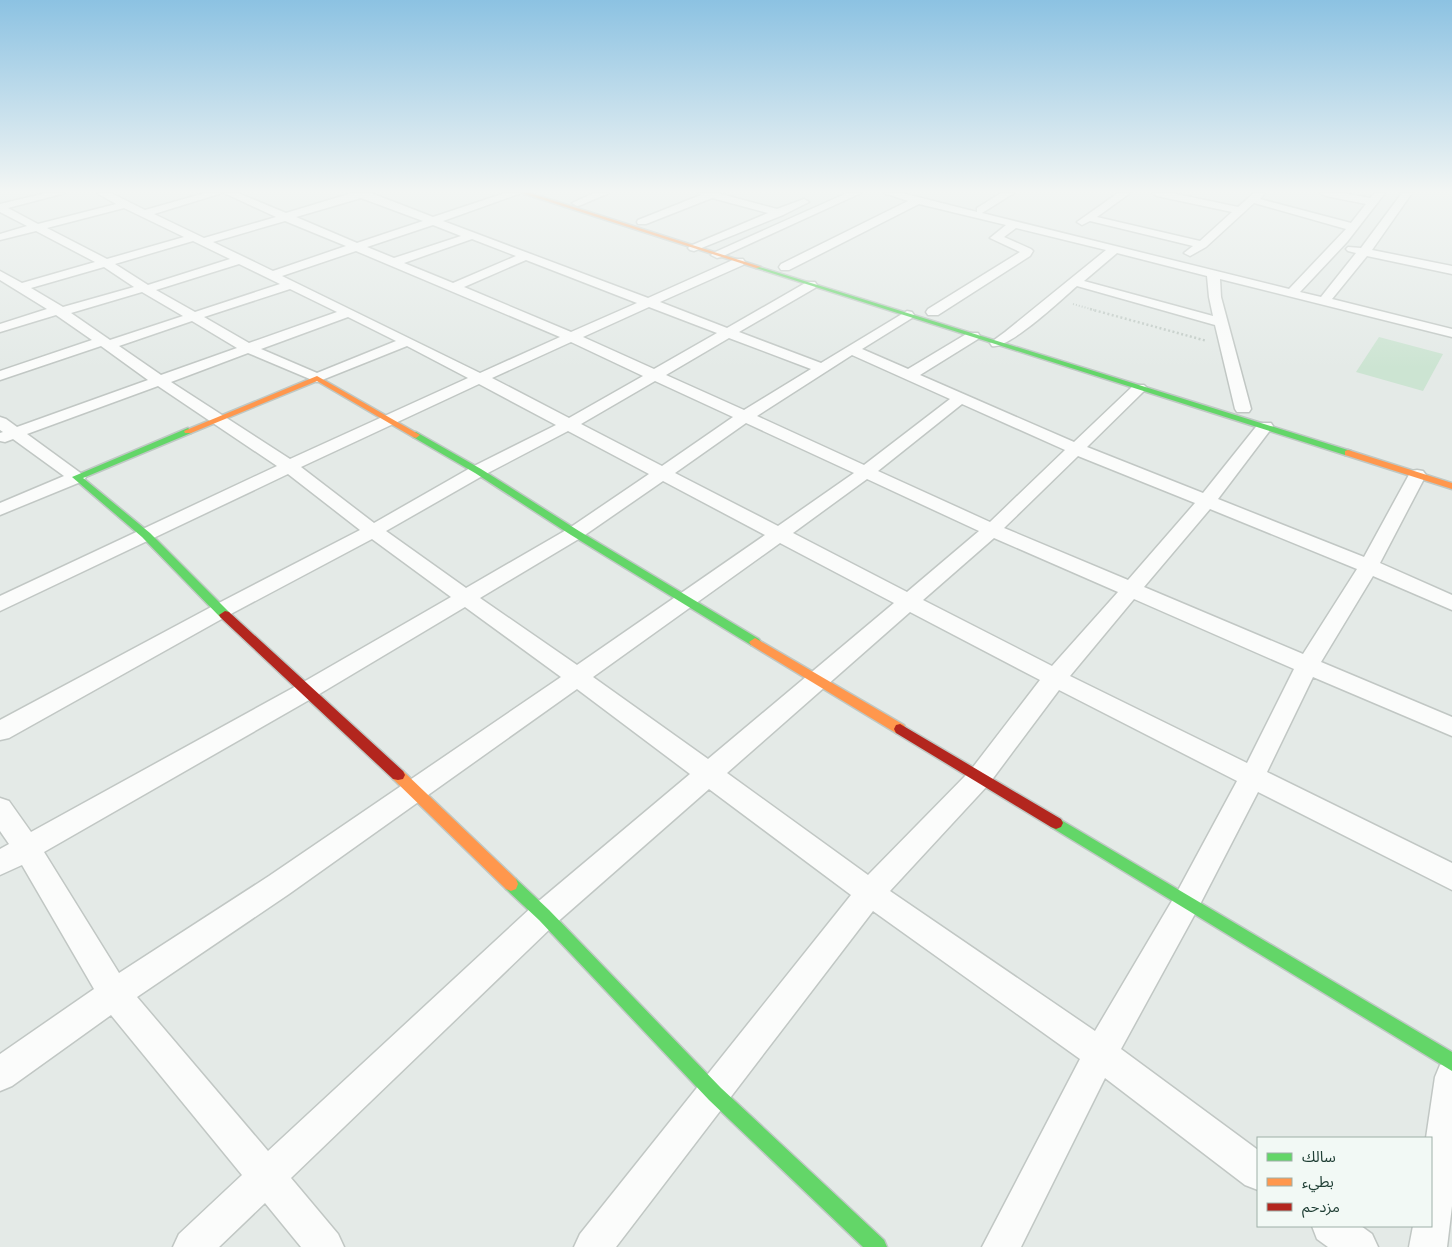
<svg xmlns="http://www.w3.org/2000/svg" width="1452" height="1247" viewBox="0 0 1452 1247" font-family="Karla,'Noto Sans Arabic',sans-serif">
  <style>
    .green { fill: #cce4d2 }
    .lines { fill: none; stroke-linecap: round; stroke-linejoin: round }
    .street-casing { stroke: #c1c7c4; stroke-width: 3 }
    .fast-casing { stroke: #bfc8c4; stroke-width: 3 }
    .slow-casing { stroke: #bfc8c4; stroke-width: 3 }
    .jam-casing { stroke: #bfc8c4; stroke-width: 3 }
    .path-far1 { stroke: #c0cac5; stroke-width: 2; stroke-dasharray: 1 2; stroke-linecap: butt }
    .path { stroke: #c0cac5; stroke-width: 2.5; stroke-dasharray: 2 2.5; stroke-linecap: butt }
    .street { fill: #fbfcfb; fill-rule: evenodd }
    .fast { fill: #63d668; fill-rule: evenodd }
    .slow { fill: #ff974d; fill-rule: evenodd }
    .jam { fill: #b3261e; fill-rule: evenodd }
  </style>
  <rect width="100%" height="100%" fill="#e4eae7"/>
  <path class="green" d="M1379 337 1443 354 1423 391 1356 372Z"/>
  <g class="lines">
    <defs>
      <path id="street" d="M46 193H65L8 208 38 224 116 204 97 193H111L145 210 205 193H222L154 214 204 238 276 217 224 193H238L286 213 352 193H371L433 217 505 193H521L443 221 648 298 735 259H743L745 262 743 265 660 302 727 328 807 282H815L817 285 815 288 739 332 821 363 907 311 912 312 914 315 912 318 862 349 908 369 968 333H978L980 336 978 339 920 375 1074 442 1134 385H1144L1147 388 1144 391 1087 447 1203 493 1259 423H1271L1273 426 1271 429 1218 499 1364 557 1411 471 1417 470 1423 471 1426 475 1380 563 1452 595V610L1373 576 1321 662 1452 717V736L1313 677 1267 772 1452 863V890L1258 792 1196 912 1121 1049 1258 1150V1190L1245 1185 1105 1078 1021 1247H982L1080 1059 873 911 616 1247H574L580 1234 851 895 709 789 554 925 291 1178 338 1234 344 1247H301L265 1203 219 1247H173L179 1234 242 1175 111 1015 12 1086 0 1091V1054L94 989 22 865 0 875V849L9 844 0 831V798L9 801 31 832 300 684 451 597 372 539 227 616 9 738 0 740V720L213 606 360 530 288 474 0 611V596L277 466 158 386 27 434 86 477 83 481 0 515V503L64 476 13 439 5 442 0 441V433L3 432 0 430V417L6 419 17 427 148 380 101 346 0 380V371L92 340 56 315 0 332V324L47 309 0 280V271L22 283 95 262 36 231 0 240V234L27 226 0 212V204ZM361 198 423 221 357 243 296 217ZM124 208 184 237 107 259 47 228ZM285 221 346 246 273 271 213 242ZM433 225 461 236 394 258 367 247ZM472 239 516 256 453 283 404 263ZM193 241 230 259 148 285 115 264ZM356 251 560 337 480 373 282 276ZM526 260 637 303 571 332 464 287ZM239 264 280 284 195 312 156 290ZM104 267 134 287 63 307 31 288ZM290 289 337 312 249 343 204 317ZM142 292 183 316 110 340 71 313ZM649 307 717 333 654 369 583 337ZM348 317 396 341 317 373 261 349ZM192 321 237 348 161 375 119 346ZM729 338 811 369 744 410 666 375ZM571 342 643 376 569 418 492 378ZM407 346 468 378 290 459 171 382 248 353 317 382ZM852 355 950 399 864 465 757 416ZM655 381 733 417 662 466 581 424ZM479 384 556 425 472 467 374 523 301 467ZM962 404 1065 450 990 522 878 471ZM746 423 854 473 778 526 675 473ZM568 431 649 474 568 529 466 588 386 531 484 475ZM1078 456 1195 503 1128 580 1004 528ZM867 479 979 531 907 592 793 533ZM663 481 765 535 577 665 480 598 582 537ZM1210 509 1357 569 1303 654 1144 587ZM994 538 1118 592 1052 666 923 600ZM780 543 894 603 708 759 593 677ZM1134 599 1294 669 1247 763 1070 676ZM465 607 561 677 269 876 119 973 44 852 316 696ZM910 612 1040 680 970 771 868 875 727 773ZM577 689 690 774 534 905 268 1151 137 997 289 894ZM1059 690 1237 781 1176 894 1095 1031 890 891 988 785Z
        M594 193H609L581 205 577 206 572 203Z
        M699 193H717L777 209 804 199 809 202 783 215 694 251 690 250 688 248 690 246 768 213 712 198 646 224H638L637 222 638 220 701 195Z
        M847 193H861L721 257 717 258 711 255 713 253Z
        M884 193H902L977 212V208L1001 193H1014L982 213 1289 289 1346 229 1254 203 1206 247 1190 256 1184 253 1193 246 1090 221 1082 225 1077 222 1118 193H1130L1097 217 1200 241 1232 212 1157 196 1152 193H1172L1238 207 1254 193H1265L1260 199 1351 223 1366 204 1326 196 1321 193H1343L1370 198 1375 193H1385L1347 242 1300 292 1321 297 1356 253 1348 251 1346 249 1348 247 1361 248 1402 193H1412L1372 250 1452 266V274L1367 256 1332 299 1452 329V337L1220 279 1221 297 1251 409 1249 412H1237L1235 409 1215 325 1077 286C1062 299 1008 350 992 346L990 343 1005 332 1106 250 1016 228 1004 237 1031 249 1033 251 1030 256 938 315H928L926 312 928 309 1020 252 990 238 1006 225 919 204 789 270H781L779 267 781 264 908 201ZM1117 253 1207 276 1209 297 1213 316 1084 281Z
        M1452 1060V1206L1447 1247H1409L1413 1226H1431V1138H1426L1435 1077 1440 1065Z
        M1312 1226H1361L1372 1234 1378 1247H1328L1317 1239Z"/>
      <path id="fast" d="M756 266 1351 451 1352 453 1351 455H1345L756 268Z
        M188 428 192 431 191 433 83 478 150 533 229 612 231 615 225 619 221 618 142 537 72 477Z
        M416 432 481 469 579 531 759 639 761 642 759 645H751L571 535 475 473 413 437V433Z
        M1056 817 1452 1052V1071L1051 827 1049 823 1051 819Z
        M511 877 516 879 549 910 721 1088 884 1240 887 1247H863L709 1100 539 920 506 889 504 884 506 879Z"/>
      <path id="slow" d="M522 193H530L761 267 756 268Z
        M317 376 420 435 416 438 413 437 317 381 191 433H185L184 431Z
        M1348 450 1452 483V489L1345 455V451Z
        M755 638 904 725 906 729 904 733 900 734 896 733 751 645 749 642Z
        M398 770 403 771 516 879 518 884 516 889 511 891 506 889 393 779 391 775 393 771Z"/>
      <path id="jam" d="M225 611 229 612 403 771 405 775 403 779 398 780 393 779 221 618 219 615Z
        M900 724 1061 819 1063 823 1061 827 1056 829 1051 827 896 733 894 729 896 725Z"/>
    </defs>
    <use href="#street" class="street-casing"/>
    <use href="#fast" class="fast-casing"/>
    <use href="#slow" class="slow-casing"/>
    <use href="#jam" class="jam-casing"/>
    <path class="path-far1" d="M1073 304 1094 310"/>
    <path class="path" d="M1090 309 1207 341"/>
    <use href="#street" class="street"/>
    <use href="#fast" class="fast"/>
    <use href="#slow" class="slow"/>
    <use href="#jam" class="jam"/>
  </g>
  <linearGradient id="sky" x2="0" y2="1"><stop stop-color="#8cc2e2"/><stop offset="0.52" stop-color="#f3f6f4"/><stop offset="1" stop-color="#f3f6f4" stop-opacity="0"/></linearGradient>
  <rect width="1452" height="368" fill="url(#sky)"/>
  <rect x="1257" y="1137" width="175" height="90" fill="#f2f9f5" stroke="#9eafa8"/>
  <rect x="1267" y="1153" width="25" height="8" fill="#63d668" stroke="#9eafa8"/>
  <text x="1302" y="1162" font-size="15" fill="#203f35">سالك</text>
  <rect x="1267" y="1178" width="25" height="8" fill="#ff974d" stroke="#9eafa8"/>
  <text x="1302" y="1187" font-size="15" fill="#203f35">بطيء</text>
  <rect x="1267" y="1203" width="25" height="8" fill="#b3261e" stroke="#9eafa8"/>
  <text x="1302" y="1212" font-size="15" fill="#203f35">مزدحم</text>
</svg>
